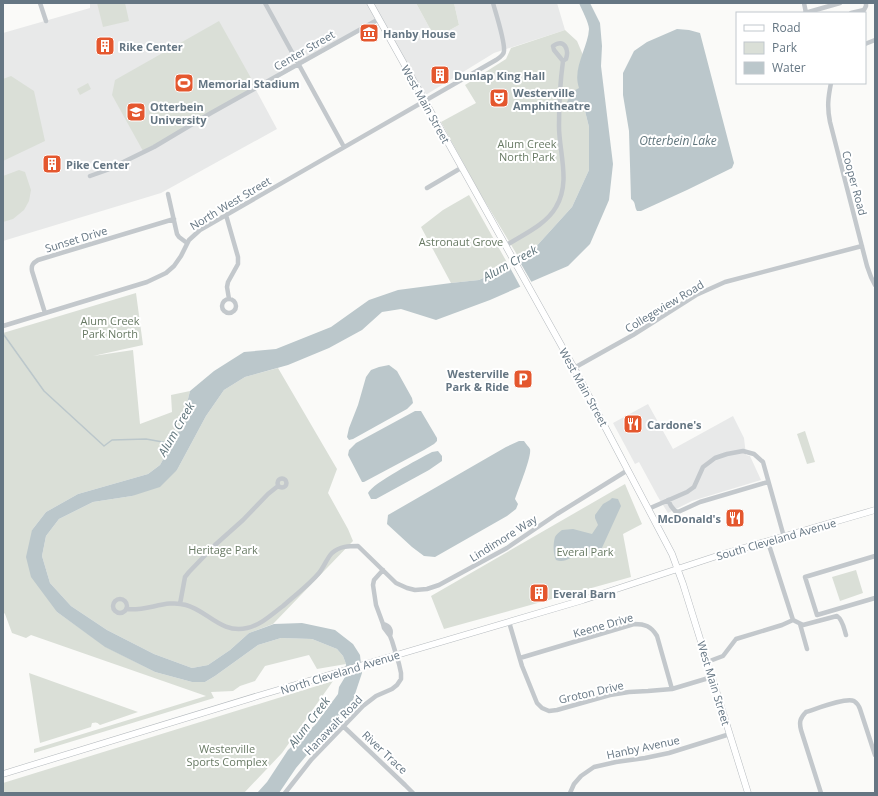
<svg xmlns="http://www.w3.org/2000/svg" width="878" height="796" viewBox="0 0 878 796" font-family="'Open Sans',sans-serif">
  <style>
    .built { fill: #e8e9e9 }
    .green { fill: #dadfd7 }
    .water { fill: #bbc7cb }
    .pier { fill: #fafaf8 }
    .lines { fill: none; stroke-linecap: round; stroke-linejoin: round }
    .stream { stroke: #bbc7cb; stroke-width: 1.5 }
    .major-casing { stroke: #b5babe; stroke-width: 7 }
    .minor { stroke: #c3c8cc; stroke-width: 4.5 }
    .major { stroke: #fff; stroke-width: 6 }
    .labels { text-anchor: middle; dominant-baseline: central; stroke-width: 4; stroke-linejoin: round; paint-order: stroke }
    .poi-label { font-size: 11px; font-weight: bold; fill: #657683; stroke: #fff; text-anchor: start }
    .street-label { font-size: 11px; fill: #657683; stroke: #fff }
    .park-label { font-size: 11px; fill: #687a64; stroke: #fff }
    .water-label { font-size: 12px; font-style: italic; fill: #60757c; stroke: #fff }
  </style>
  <rect width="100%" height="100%" fill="#fafaf8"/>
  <path class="built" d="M90 3H416L435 38 459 25 454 3H557L565 30 494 53 424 96 381 20 256 90 277 129 161 193 3 241V33L90 8Z
    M648 404 673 449 733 416 744 438 746 455 750 456 761 480 692 501 668 513 658 497 639 462 635 464 613 423Z"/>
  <path class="green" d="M97 3H125L129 21 103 27Z
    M416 3H454L459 25 435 38Z
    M219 21 256 87 143 151 112 95 115 80Z
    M565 30 577 41 591 74 571 105 584 107 589 127V170L572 207 533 250 519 258 478 190 441 122 476 103 465 85 506 59 511 48Z
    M11 76 34 91 45 141 3 161V79Z
    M88 83 91 89 80 95 77 89Z
    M19 170 25 172 31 190 29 201 24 210 13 219 3 222V176Z
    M469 195 509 266 479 280 451 283 421 227 443 210Z
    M136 293 143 345 93 356 133 350 140 424 172 412 171 395 190 391 181 427 160 465 148 474 78 494 46 512 32 530 57 612 106 647 155 672 192 682H205L215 676 258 645 281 638 312 639 337 649 343 656 346 664 317 669 309 655 265 666 255 681 240 686 233 691 211 692 214 698 34 753V749L206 696 31 635 26 638 12 633 5 614 3 612V333Z
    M278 368 337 469 328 493 348 529 353 541 273 624 249 633 230 650 208 665 192 668 154 654 107 630 71 606 50 583 42 556 46 536 59 519 93 502 132 496 177 470 206 416 224 390 245 377Z
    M805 431 815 462 807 464 797 434Z
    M625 484 642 524 623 534 631 577 444 629 431 596Z
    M856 570 863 593 840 601 832 577Z
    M29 673 138 712 100 725C97 722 96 722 92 723L91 727 40 743C36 720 33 696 29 673Z
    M333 681 282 753 244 793H3V783Z"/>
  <path class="water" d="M579 3H590L600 23 602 46 601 66 613 164 609 200 590 244 568 266 540 278 490 300 436 320 401 309 382 312 362 330 329 348 288 365 245 377 224 390 206 416 177 470 160 487 132 496 93 502 59 519 46 536 42 556 50 583 71 606 107 630 154 654 192 668 208 665 230 650 249 633 274 624 302 623 335 630 353 644 360 655 362 673 353 700 296 768 279 793H257L267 782 288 750 315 725 338 694 339 687 345 677 346 664 343 656 337 649 312 639 281 638 258 645 215 676 205 682H192L155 672 105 647 57 612 31 577 26 557 32 530 46 512 78 494 148 474 160 465 181 427 190 391 214 371 244 352 276 349 331 327 369 300 398 290 451 283 479 280 509 266 519 258 533 250 572 207 589 170V127L584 107 571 105 567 102 572 92 579 88C572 68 588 48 589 29 589 23 582 10 579 3Z
    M677 29 689 30 700 33 734 163 732 168 687 190 641 211H637C634 206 636 202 631 199L629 131 623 95V73L634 51 647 42Z
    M389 365 397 371 412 398 413 403 407 409 353 439 349 440 347 437 349 428 358 405 366 377 371 370 379 367Z
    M415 411H421L437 438V441L434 444 424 450 364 482H362L348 455 349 450 356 443Z
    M519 441H524C526 444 529 447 530 449 532 456 518 490 515 499L518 504 516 509 507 516 435 557 424 556 412 547 387 524 388 515 506 447Z
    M438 451 442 456V461L429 470 376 499H371L368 493C373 483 419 459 432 452Z
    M612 498 618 499 621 506 601 550C591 557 589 552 580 554 571 556 565 564 556 560 553 554 553 544 555 537 556 535 559 532 562 530L573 529 592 534 598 525 595 518V515L603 504 610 500Z"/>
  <path class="pier" d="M517 257 532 283 521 288 508 264Z"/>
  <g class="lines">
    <path class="stream" d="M4 335 44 391 104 446 112 440 146 439 174 444"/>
    <defs>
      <path id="major" d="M370 3 574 368 672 554 683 584 748 793
        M3 774 261 695 583 600 720 555 875 510"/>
    </defs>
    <use href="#major" class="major-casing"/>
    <path class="minor" d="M40 3 46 21
      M265 3 344 147
      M804 3 806 13
      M805 13 840 3
      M851 13 864 10 866 6V3
      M865 44 875 40
      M831 83C828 98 827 107 830 122L867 266 871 277 875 285
      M90 176 107 170 154 147 211 113 379 19
      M427 188 461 168
      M168 194 177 234 179 237 187 243
      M226 215 238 257V264L228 282 227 287 229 299
      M505 246C522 235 546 225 556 207 571 182 559 153 559 126 559 104 560 83 563 61L566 59C569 50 565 38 553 46L554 50 563 61
      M222 306a7 7 0 1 1 14 0a7 7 0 1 1-14 0Z
      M45 313 32 271C31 265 33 263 38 260L174 219
      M3 326 147 282 166 273 174 266 181 256 189 240 200 230 496 60C499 58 504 55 504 51 505 41 496 14 493 3
      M574 368 633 335 696 295 725 282 862 246
      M277.5 483a4.5 4.5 0 1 1 9 0a4.5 4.5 0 1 1-9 0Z
      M668 500 671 506 675 511 678 512 700 502 768 482
      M648 509 687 492 694 487 703 467 715 458 727 454 743 451 754 454 763 462 784 537
      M768 542 793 620
      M875 556 805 577 817 615 875 598
      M113 606a7 7 0 1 1 14 0a7 7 0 1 1-14 0Z
      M180 604 185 577 189 572 215 545 243 520 268 494 278 486
      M126 609C146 612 166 599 186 605 208 611 221 634 247 628 261 625 272 614 283 606 295 595 308 586 319 573 324 567 327 558 332 553 340 546 349 546 358 546L396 583 407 588 415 590 427 589 439 585 507 548 557 514 628 470
      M793 620 803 625 837 616C843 620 844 629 846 635
      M509 622 522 666 537 703 542 708 549 711 557 710 610 695 629 692 648 691 672 689 712 677
      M383 624C390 626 392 630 390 636
      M800 624 807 649
      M520 658 634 624C645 624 651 626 657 636L672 689
      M707 662 723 656 736 639 782 625 793 620
      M343 726 405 785 413 793
      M285 793 311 760 363 706 376 696 392 689 397 685 401 679V673L399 664 392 641 390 636 384 628 383 624 376 605 373 585 374 580 383 570
      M570 793 574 784 581 776 594 767 616 762 645 758 669 753 730 734
      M821 793 801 730C799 722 800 718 806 712 816 709 846 697 854 701 857 703 859 706 860 709L875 755"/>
    <use href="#major" class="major"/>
  </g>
  <defs>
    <symbol id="museum-square" viewBox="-11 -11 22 22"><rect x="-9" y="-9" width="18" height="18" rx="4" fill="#e4572e" stroke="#fff"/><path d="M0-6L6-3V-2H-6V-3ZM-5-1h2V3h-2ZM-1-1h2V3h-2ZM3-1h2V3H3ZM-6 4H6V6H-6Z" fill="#fff"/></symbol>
    <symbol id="building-square" viewBox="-11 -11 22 22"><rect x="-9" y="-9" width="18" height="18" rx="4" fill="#e4572e" stroke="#fff"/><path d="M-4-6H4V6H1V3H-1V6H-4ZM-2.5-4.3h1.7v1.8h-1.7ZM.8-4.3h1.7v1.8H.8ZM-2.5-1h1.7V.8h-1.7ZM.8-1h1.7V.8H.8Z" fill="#fff"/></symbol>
    <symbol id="stadium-square" viewBox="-11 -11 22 22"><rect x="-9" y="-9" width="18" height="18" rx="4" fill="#e4572e" stroke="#fff"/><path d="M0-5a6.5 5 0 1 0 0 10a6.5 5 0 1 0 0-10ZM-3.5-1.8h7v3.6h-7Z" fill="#fff"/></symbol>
    <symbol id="theatre-square" viewBox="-11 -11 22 22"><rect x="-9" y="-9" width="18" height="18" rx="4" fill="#e4572e" stroke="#fff"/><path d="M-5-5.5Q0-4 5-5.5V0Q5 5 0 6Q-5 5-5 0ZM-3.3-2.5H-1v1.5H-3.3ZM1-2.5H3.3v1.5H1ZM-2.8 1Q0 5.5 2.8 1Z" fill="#fff"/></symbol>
    <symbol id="university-square" viewBox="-11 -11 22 22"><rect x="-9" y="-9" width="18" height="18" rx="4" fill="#e4572e" stroke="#fff"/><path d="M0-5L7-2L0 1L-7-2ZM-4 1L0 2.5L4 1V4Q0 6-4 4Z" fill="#fff"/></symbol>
    <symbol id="parking-square" viewBox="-11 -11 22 22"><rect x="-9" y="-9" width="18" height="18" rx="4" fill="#e4572e" stroke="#fff"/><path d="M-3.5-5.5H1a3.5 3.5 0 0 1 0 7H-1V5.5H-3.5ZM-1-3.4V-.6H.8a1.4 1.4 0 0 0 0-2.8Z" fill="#fff"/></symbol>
    <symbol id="restaurant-square" viewBox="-11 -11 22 22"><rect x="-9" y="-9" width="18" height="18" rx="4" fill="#e4572e" stroke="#fff"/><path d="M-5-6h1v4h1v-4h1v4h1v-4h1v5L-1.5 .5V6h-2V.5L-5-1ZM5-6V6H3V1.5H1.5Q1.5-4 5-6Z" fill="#fff"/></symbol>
  </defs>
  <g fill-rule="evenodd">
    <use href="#museum-square" x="358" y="22" width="22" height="22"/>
    <use href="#building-square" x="94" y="35" width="22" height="22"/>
    <use href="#building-square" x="429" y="64" width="22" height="22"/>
    <use href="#stadium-square" x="173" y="72" width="22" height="22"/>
    <use href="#theatre-square" x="488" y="87" width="22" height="22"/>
    <use href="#university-square" x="125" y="101" width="22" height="22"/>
    <use href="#building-square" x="41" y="153" width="22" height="22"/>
    <use href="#parking-square" x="512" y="368" width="22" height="22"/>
    <use href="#restaurant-square" x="622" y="413" width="22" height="22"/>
    <use href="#restaurant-square" x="724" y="507" width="22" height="22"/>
    <use href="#building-square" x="528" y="582" width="22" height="22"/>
  </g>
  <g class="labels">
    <g class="poi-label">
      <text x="383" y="33">Hanby House</text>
      <text x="119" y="46">Rike Center</text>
      <text x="454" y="75">Dunlap King Hall</text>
      <text x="198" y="83">Memorial Stadium</text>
      <text x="513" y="92">Westerville<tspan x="513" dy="13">Amphitheatre</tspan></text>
      <text x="150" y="106">Otterbein<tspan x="150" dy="13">University</tspan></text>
      <text x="66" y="164">Pike Center</text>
      <text x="509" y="373" text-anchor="end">Westerville<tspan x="509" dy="13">Park &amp; Ride</tspan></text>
      <text x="647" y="424">Cardone's</text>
      <text x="721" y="518" text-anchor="end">McDonald's</text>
      <text x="553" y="593">Everal Barn</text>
    </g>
    <g class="street-label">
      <text transform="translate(304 50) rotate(-30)">Center Street</text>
      <text transform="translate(426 104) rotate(61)">West Main Street</text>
      <text transform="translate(855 183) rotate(75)">Cooper Road</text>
      <text transform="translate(230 203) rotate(-31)">North West Street</text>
      <text transform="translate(76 239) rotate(-17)">Sunset Drive</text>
      <text transform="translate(664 306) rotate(-31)">Collegeview Road</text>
      <text transform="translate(584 387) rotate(61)">West Main Street</text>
      <text transform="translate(503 538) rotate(-32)">Lindimore Way</text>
      <text transform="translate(776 539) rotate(-16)">South Cleveland Avenue</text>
      <text transform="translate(603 625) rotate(-16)">Keene Drive</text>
      <text transform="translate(340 672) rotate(-17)">North Cleveland Avenue</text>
      <text transform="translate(714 683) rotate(73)">West Main Street</text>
      <text transform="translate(591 692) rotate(-13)">Groton Drive</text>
      <text transform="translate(333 725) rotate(-46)">Hanawalt Road</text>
      <text transform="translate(643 747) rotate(-12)">Hanby Avenue</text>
      <text transform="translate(385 752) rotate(43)">River Trace</text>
    </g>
    <g class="park-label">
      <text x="527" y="143">Alum Creek<tspan x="527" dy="13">North Park</tspan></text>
      <text x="461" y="241">Astronaut Grove</text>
      <text x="110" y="320">Alum Creek<tspan x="110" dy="13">Park North</tspan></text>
      <text x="223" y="549">Heritage Park</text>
      <text x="585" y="551">Everal Park</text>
      <text x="227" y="748">Westerville<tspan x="227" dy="13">Sports Complex</tspan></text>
    </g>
    <g class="water-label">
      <text x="678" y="140">Otterbein Lake</text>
      <text transform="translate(510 263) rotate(-29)">Alum Creek</text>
      <text transform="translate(176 429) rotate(-60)">Alum Creek</text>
      <text transform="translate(309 722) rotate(-53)">Alum Creek</text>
    </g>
  </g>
  <rect width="878" height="796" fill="none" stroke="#657683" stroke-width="8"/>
  <rect x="736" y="12" width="130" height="72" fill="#ffffff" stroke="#c1c8cd"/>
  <rect x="744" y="25" width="20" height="6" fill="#ffffff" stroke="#c1c8cd"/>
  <text x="772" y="32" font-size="12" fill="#657683">Road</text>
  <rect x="744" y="42" width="20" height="12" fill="#dadfd7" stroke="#c1c8cd"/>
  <text x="772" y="52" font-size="12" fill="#657683">Park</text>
  <rect x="744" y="62" width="20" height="12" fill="#bbc7cb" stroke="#c1c8cd"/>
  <text x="772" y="72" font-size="12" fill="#657683">Water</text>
</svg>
